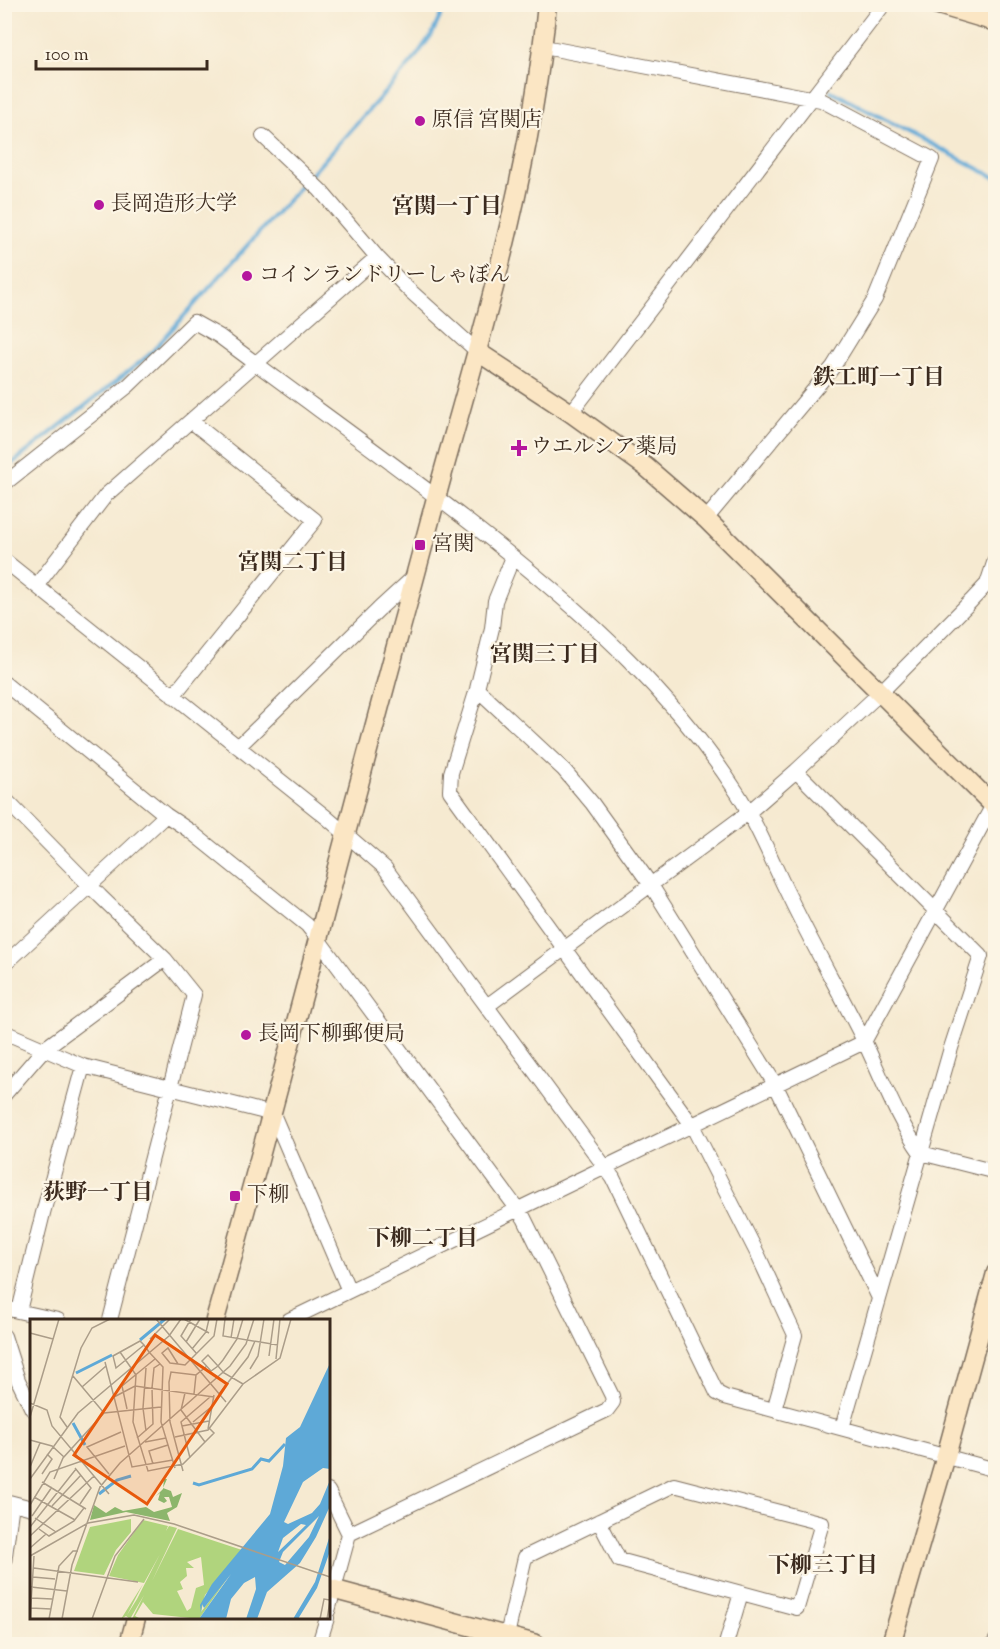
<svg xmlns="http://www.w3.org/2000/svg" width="1000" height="1649" viewBox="0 0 1000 1649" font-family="'Sorts Mill Goudy','Noto Serif JP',serif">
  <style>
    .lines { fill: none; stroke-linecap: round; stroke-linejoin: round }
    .stream { stroke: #5ea9d7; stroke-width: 4 }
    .street-casing { stroke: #7c6d5d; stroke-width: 16 }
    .secondary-casing { stroke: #7c6d5d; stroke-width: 21 }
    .street { stroke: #fff; stroke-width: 14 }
    .secondary { stroke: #fbe6c4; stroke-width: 18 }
    .poi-dot { fill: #b5179e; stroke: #fcf5e5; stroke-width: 2 }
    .labels { text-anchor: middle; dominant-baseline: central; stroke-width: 4.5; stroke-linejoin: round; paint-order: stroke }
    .poi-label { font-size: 21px; fill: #3b2a1e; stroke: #fcf5e5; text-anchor: start }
    .neighbourhood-label { font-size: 22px; font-weight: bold; fill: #3b2a1e; stroke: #fcf5e5 }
    .inset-river { fill: none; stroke: #5ea9d7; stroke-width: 3 }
    .inset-road { fill: none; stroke: #ab9d89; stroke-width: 1.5 }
    .view { fill: #e8590c; fill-opacity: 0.15; stroke: #e8590c; stroke-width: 3 }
    .inset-edge { fill: none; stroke: #3b2a1e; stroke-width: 3 }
  </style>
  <rect width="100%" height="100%" fill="#fcf5e5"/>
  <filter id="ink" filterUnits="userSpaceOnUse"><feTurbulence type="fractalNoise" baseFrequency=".0167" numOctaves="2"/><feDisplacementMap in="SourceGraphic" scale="12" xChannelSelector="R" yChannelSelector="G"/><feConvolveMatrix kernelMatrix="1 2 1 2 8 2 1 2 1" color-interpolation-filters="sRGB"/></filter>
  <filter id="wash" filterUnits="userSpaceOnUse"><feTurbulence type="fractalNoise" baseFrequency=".008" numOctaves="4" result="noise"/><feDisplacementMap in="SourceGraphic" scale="24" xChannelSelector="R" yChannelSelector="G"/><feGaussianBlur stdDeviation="1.35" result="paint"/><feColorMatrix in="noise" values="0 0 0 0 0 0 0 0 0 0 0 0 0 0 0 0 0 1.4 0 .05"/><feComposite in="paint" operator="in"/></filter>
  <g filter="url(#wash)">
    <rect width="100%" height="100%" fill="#f6ead1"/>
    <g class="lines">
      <path class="stream" d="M831 91 996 178
        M4 470 149 355 412 62 432 34 446 4"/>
    </g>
  </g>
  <g filter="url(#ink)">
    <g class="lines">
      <defs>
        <path id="street" d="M544 47 821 100 932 159 875 299 833 367 706 519
          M263 136 320 190 377 257
          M571 413 884 4
          M4 484 128 386 194 322 219 336C312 406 407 472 498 545 589 617 675 696 738 794 759 827 773 864 790 898 814 948 842 996 866 1045 883 1081 898 1121 921 1153L996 1172
          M513 557 495 601 492 628 477 689 451 773 450 791 692 1125 758 1255 795 1335 774 1410
          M4 560 326 817 385 868 613 1178 717 1393 725 1397 996 1470
          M37 585 106 495 377 257 408 289 478 352
          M4 683 166 815 190 831 307 925 318 939 524 1218 612 1396 613 1402 607 1410 349 1534
          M477 689 564 770 592 803 651 885 775 1084 879 1298
          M173 696 315 520 191 421
          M238 747 379 609 416 575
          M796 771 981 956 951 1048 842 1428
          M4 798 100 896 165 959 194 995 110 1320
          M4 965 166 815
          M487 1006 749 812 796 771 881 692 971 601 987 584 996 557
          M4 1032 83 1066 273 1114 349 1291
          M4 1095 44 1049 165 959
          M4 1308 58 1320
          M19 1311 43 1213 83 1066
          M289 1320 864 1042 993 805
          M4 1336 18 1380 32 1409
          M328 1491 349 1534 328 1611
          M5 1501 32 1508
          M4 1563 12 1503
          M319 1644 327 1618
          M505 1644 525 1557 674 1485 822 1523 797 1608 619 1560 599 1521
          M726 1644 741 1593
          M994 1644 996 1640"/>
        <path id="secondary" d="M935 4 996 22
          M478 352 571 413 646 467 706 519 996 808
          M215 1320C279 1093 337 863 399 635 417 571 433 507 451 444 492 300 533 154 547 4
          M328 1588 536 1644
          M129 1644 136 1618
          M891 1644 946 1456 996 1273"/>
      </defs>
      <use href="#street" class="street-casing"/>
      <use href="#secondary" class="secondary-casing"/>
      <use href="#street" class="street"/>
      <use href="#secondary" class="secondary"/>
    </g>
  </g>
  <g class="poi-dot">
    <circle cx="420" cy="121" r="6"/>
    <circle cx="99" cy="205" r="6"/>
    <circle cx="247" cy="276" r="6"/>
    <path d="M516 439h6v6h6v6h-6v6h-6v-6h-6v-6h6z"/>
    <rect x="414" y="539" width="12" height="12" rx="3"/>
    <circle cx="246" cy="1035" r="6"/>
    <rect x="229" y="1190" width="12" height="12" rx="3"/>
  </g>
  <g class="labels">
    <g class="poi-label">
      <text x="432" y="121">原信 宮関店</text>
      <text x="111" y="205">長岡造形大学</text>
      <text x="259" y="276">コインランドリーしゃぼん</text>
      <text x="531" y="448">ウエルシア薬局</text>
      <text x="432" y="545">宮関</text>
      <text x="258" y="1035">長岡下柳郵便局</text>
      <text x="247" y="1196">下柳</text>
    </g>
    <g class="neighbourhood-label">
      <text x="447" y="208">宮関一丁目</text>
      <text x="879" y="379">鉄工町一丁目</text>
      <text x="293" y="564">宮関二丁目</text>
      <text x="545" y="656">宮関三丁目</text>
      <text x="98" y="1194">荻野一丁目</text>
      <text x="423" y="1240">下柳二丁目</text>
      <text x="823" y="1567">下柳三丁目</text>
    </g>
  </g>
  <g transform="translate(30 1319)">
    <rect width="300" height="300" fill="#f6ead1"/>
    <path d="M101 200V213L86 231 74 256 44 252 60 208ZM113 201 138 207 136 212 139 207 147 209 122 262 148 210 212 231 175 276 171 293 201 254 169 300 123 295 113 283 105 297 111 300H102L114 276 100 300 96 297 91 300 113 265 97 296 107 280 130 235 114 264 79 257 88 236ZM171 238 174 266 166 269 161 289 157 292 147 272 153 270 150 263 157 257 156 249H164L157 243Z" fill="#b0d47d" fill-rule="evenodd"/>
    <path d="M134 160H137L133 169 141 172 143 178 152 174 147 188 137 194 140 202 96 193 60 201 64 186 76 194 85 188 93 192 116 188 124 193 142 188 139 178H134L137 182 131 186 134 184 128 181 130 174 126 177 133 170Z" fill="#8cb66c"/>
    <path d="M300 44V150L293 149 273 163 254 203 258 205 282 194 290 185 300 161V187L286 218 270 244 237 273 227 300H216L226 270 225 258 214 264 201 280 196 300H169L201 255 174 289 172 285 171 294 170 286 182 265 240 195 253 147 256 119 270 108ZM289 197 279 218 255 246 249 243 253 233ZM271 205 276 206 248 233 253 219ZM300 216V232L287 269 268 300H263L285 263Z" fill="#5ea9d7" fill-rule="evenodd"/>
    <path class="inset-river" d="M110 21 135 0M46 54 82 36M43 104 55 126M163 164 169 166 222 150 231 140 239 142 255 125M69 175 87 161 101 157"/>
    <path class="inset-road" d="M126 0 196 83M154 0 179 14M161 0 151 17 167 35M195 0 193 17 248 26M213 0 207 20 193 41 188 47 181 52 172 42 178 36 188 47 194 54 213 65M0 14 23 20M201 19 204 0M120 20 140 0M156 23 170 0M114 26 86 49 83 37 110 22 114 26 119 33 133 48 131 103 145 149M162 30 176 13 179 0M90 33 106 56 103 103 118 152 153 145 184 114 179 109M239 37 244 0M246 40 250 0M75 43 102 148 143 141M148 45 138 29 132 34 140 44 148 45 155 46 184 17 187 0M220 50 228 37 234 0M43 57 74 94M52 68 76 47M155 74 151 91 175 123M164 75 166 56 177 47M189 75 218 38 225 22M84 78 105 67 184 78M0 84 17 91 22 107 79 175M97 90 92 67 125 40M0 98 29 0M163 103 180 89M152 107 179 102M37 108 30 98 51 29 62 9 80 0M178 110 184 76M116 112 113 89 116 49M145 118 178 111 213 65 250 39 261 0M107 119 123 105 122 69 124 49 130 45M0 121 22 127 34 138M115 123 136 119M160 139 151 103 180 78M123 145 119 132 138 126M0 148 10 124M45 149 61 169 50 185M153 152 140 103 139 63 141 53 166 56M12 155 22 140 17 135M79 155 57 128 91 113M0 160 48 94 139 17 151 0M24 160 33 139 74 94 131 88M12 163 56 190M4 178 45 201M0 186 20 153 95 127M22 187 51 156M2 197 22 168M5 199 26 213M0 208 46 150M9 210 19 217 44 202 54 189M0 217 64 157M0 229 16 215M0 237 58 204 104 196 144 205 300 258M4 249 108 263M3 258 25 260M1 268 37 272M2 279 22 280M1 289 21 290M0 300 4 237M19 300 29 247 43 232H48M32 300 42 246 70 168 90 144 200 47 216 25 224 0M62 300 85 237 114 200M290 300 294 280 300 281M297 300 300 282"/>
    <path class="view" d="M125 16 197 65 117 185 44 136Z"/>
    <rect width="300" height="300" class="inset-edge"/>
  </g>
  <rect width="1000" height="1649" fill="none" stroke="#fcf5e5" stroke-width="24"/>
  <path d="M36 60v9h171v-9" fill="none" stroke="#3b2a1e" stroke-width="3"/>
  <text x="45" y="60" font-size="18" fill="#3b2a1e" stroke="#fcf5e5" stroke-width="4.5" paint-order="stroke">100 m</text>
</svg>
